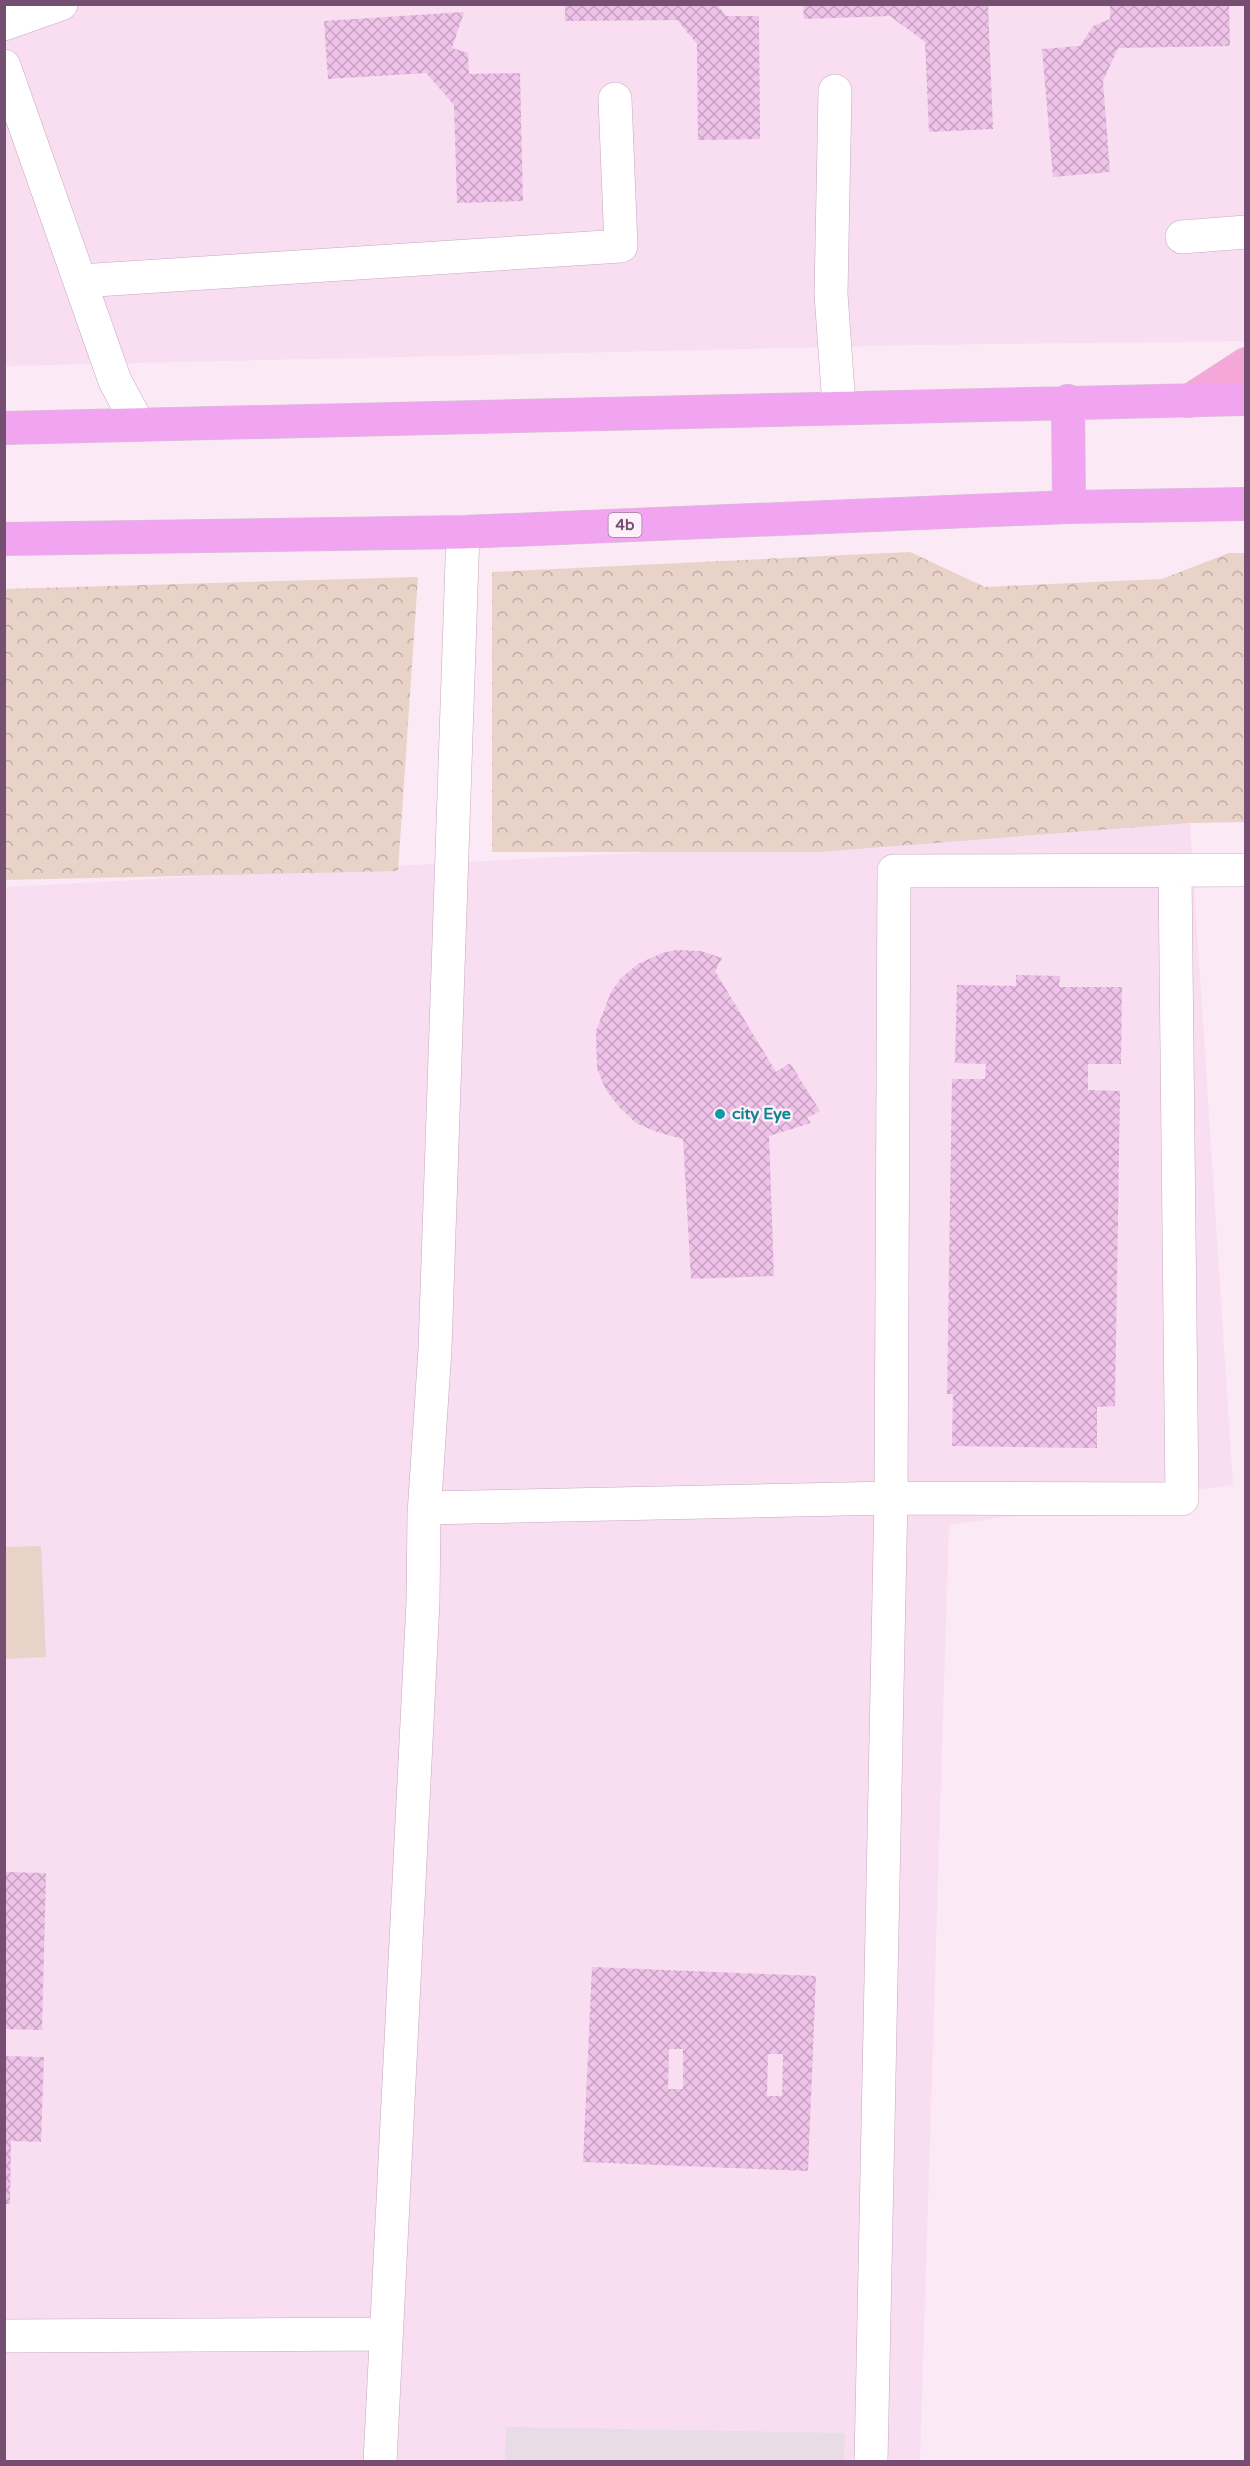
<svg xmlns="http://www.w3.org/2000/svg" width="1250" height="2466" viewBox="0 0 1250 2466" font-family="'Varela Round',sans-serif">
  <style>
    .residential { fill: #f8def0 }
    .industrial { fill: #e8dce6 }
    .forest { fill: url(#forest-crowns) }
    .park { fill: #e9d3c8 }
    .building { fill: url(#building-cross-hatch); fill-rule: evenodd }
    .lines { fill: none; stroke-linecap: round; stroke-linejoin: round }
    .minor-casing { stroke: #c6a8c1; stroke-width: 34 }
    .major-casing { stroke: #d3c6d2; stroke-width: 34 }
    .highway-casing { stroke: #d3c6d2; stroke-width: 34 }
    .minor { stroke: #fff; stroke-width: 33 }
    .major { stroke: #f5a7d9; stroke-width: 33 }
    .highway { stroke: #f1a5f1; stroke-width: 33 }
    .culture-dot { fill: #0f9aa8; stroke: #fef0f9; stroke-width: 2 }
    .labels { text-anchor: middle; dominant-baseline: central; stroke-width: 5; stroke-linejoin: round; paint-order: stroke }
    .shield { fill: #fef0f9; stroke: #9e7f9a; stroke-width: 1.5 }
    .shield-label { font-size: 15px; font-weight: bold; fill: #754e71 }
    .culture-label { font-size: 16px; font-weight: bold; fill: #0d838f; stroke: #fef0f9; text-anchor: start }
  </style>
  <defs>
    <pattern id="forest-crowns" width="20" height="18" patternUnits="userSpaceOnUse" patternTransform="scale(1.5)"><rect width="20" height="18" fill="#e9d3c8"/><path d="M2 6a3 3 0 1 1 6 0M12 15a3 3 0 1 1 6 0" fill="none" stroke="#c1ada7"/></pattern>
    <pattern id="building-cross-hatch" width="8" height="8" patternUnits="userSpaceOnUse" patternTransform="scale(1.5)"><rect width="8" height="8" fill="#efc3e9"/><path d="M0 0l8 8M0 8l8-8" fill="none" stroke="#c6a1c1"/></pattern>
  </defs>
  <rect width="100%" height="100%" fill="#fbeaf5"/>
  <path class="residential" d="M4 5H1245V341L918 345 5 366Z
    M1190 823 1233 1485 949 1525 920 2461 5 2462V887Z"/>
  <path class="industrial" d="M506 2427 845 2433 844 2461H505Z"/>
  <path class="forest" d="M910 552 985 587 1162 579 1229 553H1245V822L1190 823 819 852H492V572Z
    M418 577 398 871 5 880V589Z"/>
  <path class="park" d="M41 1546 46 1657 5 1659V1547Z"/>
  <path class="building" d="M565 4H717L726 16H759L760 139 698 140 697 44 677 20 565 21Z
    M803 4H988L993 129 929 132 925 42 890 16 804 19Z
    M1110 4H1229L1230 46 1118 48 1103 81 1110 172 1053 177 1042 49 1080 46 1093 26 1110 19Z
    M464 12 452 48 468 53 469 74 520 73 523 201 457 203 454 105 426 73 328 79 324 21Z
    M676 950 701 951 722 958 715 971 776 1072 790 1063 820 1111 807 1118 811 1123 769 1136 774 1276 691 1279 683 1139 657 1132 636 1123 620 1108 606 1090 597 1069 596 1031 611 992 621 978 638 964 662 953Z
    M1016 975 1060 976 1059 987H1122L1121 1064H1088V1090L1120 1091 1115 1406 1097 1407V1448L952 1446 953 1394H947L952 1079H985L986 1064 955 1063 957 985 1016 986Z
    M5 1872 46 1873 42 2030 5 2029Z
    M592 1967 816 1976 808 2171 583 2162ZM669 2049H683V2089H668ZM768 2054H783L782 2096H767Z
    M4 2056 44 2057 41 2142 11 2141 10 2204H4Z"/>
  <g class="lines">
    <defs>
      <path id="minor" d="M4 24 61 4
        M4 66 115 381 138 424
        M835 91 831 294 839 406
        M1182 237 1246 232
        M80 281 621 246 615 99
        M425 1508 891 1498 1182 1499 1175 872
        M4 2336 386 2334
        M380 2462 423 1602 424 1514 435 1349 463 532
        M871 2462 891 1498 894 871 1246 870"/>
      <path id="major" d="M1189 401 1246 364"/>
      <path id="highway" d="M1068 401 1069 507
        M4 428 1246 399
        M4 539 463 532 1069 507 1246 504"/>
    </defs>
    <use href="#minor" class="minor-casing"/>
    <use href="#major" class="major-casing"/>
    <use href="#highway" class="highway-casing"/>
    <use href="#minor" class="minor"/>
    <use href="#major" class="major"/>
    <use href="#highway" class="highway"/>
  </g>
  <circle class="culture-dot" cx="720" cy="1114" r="6"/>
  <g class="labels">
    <rect class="shield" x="608.5" y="513" width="33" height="24" rx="4.5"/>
    <g class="shield-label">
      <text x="625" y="525">4b</text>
    </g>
    <g class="culture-label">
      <text x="732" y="1114">city Eye</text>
    </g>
  </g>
  <rect width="1250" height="2466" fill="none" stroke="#754e71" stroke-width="12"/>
</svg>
